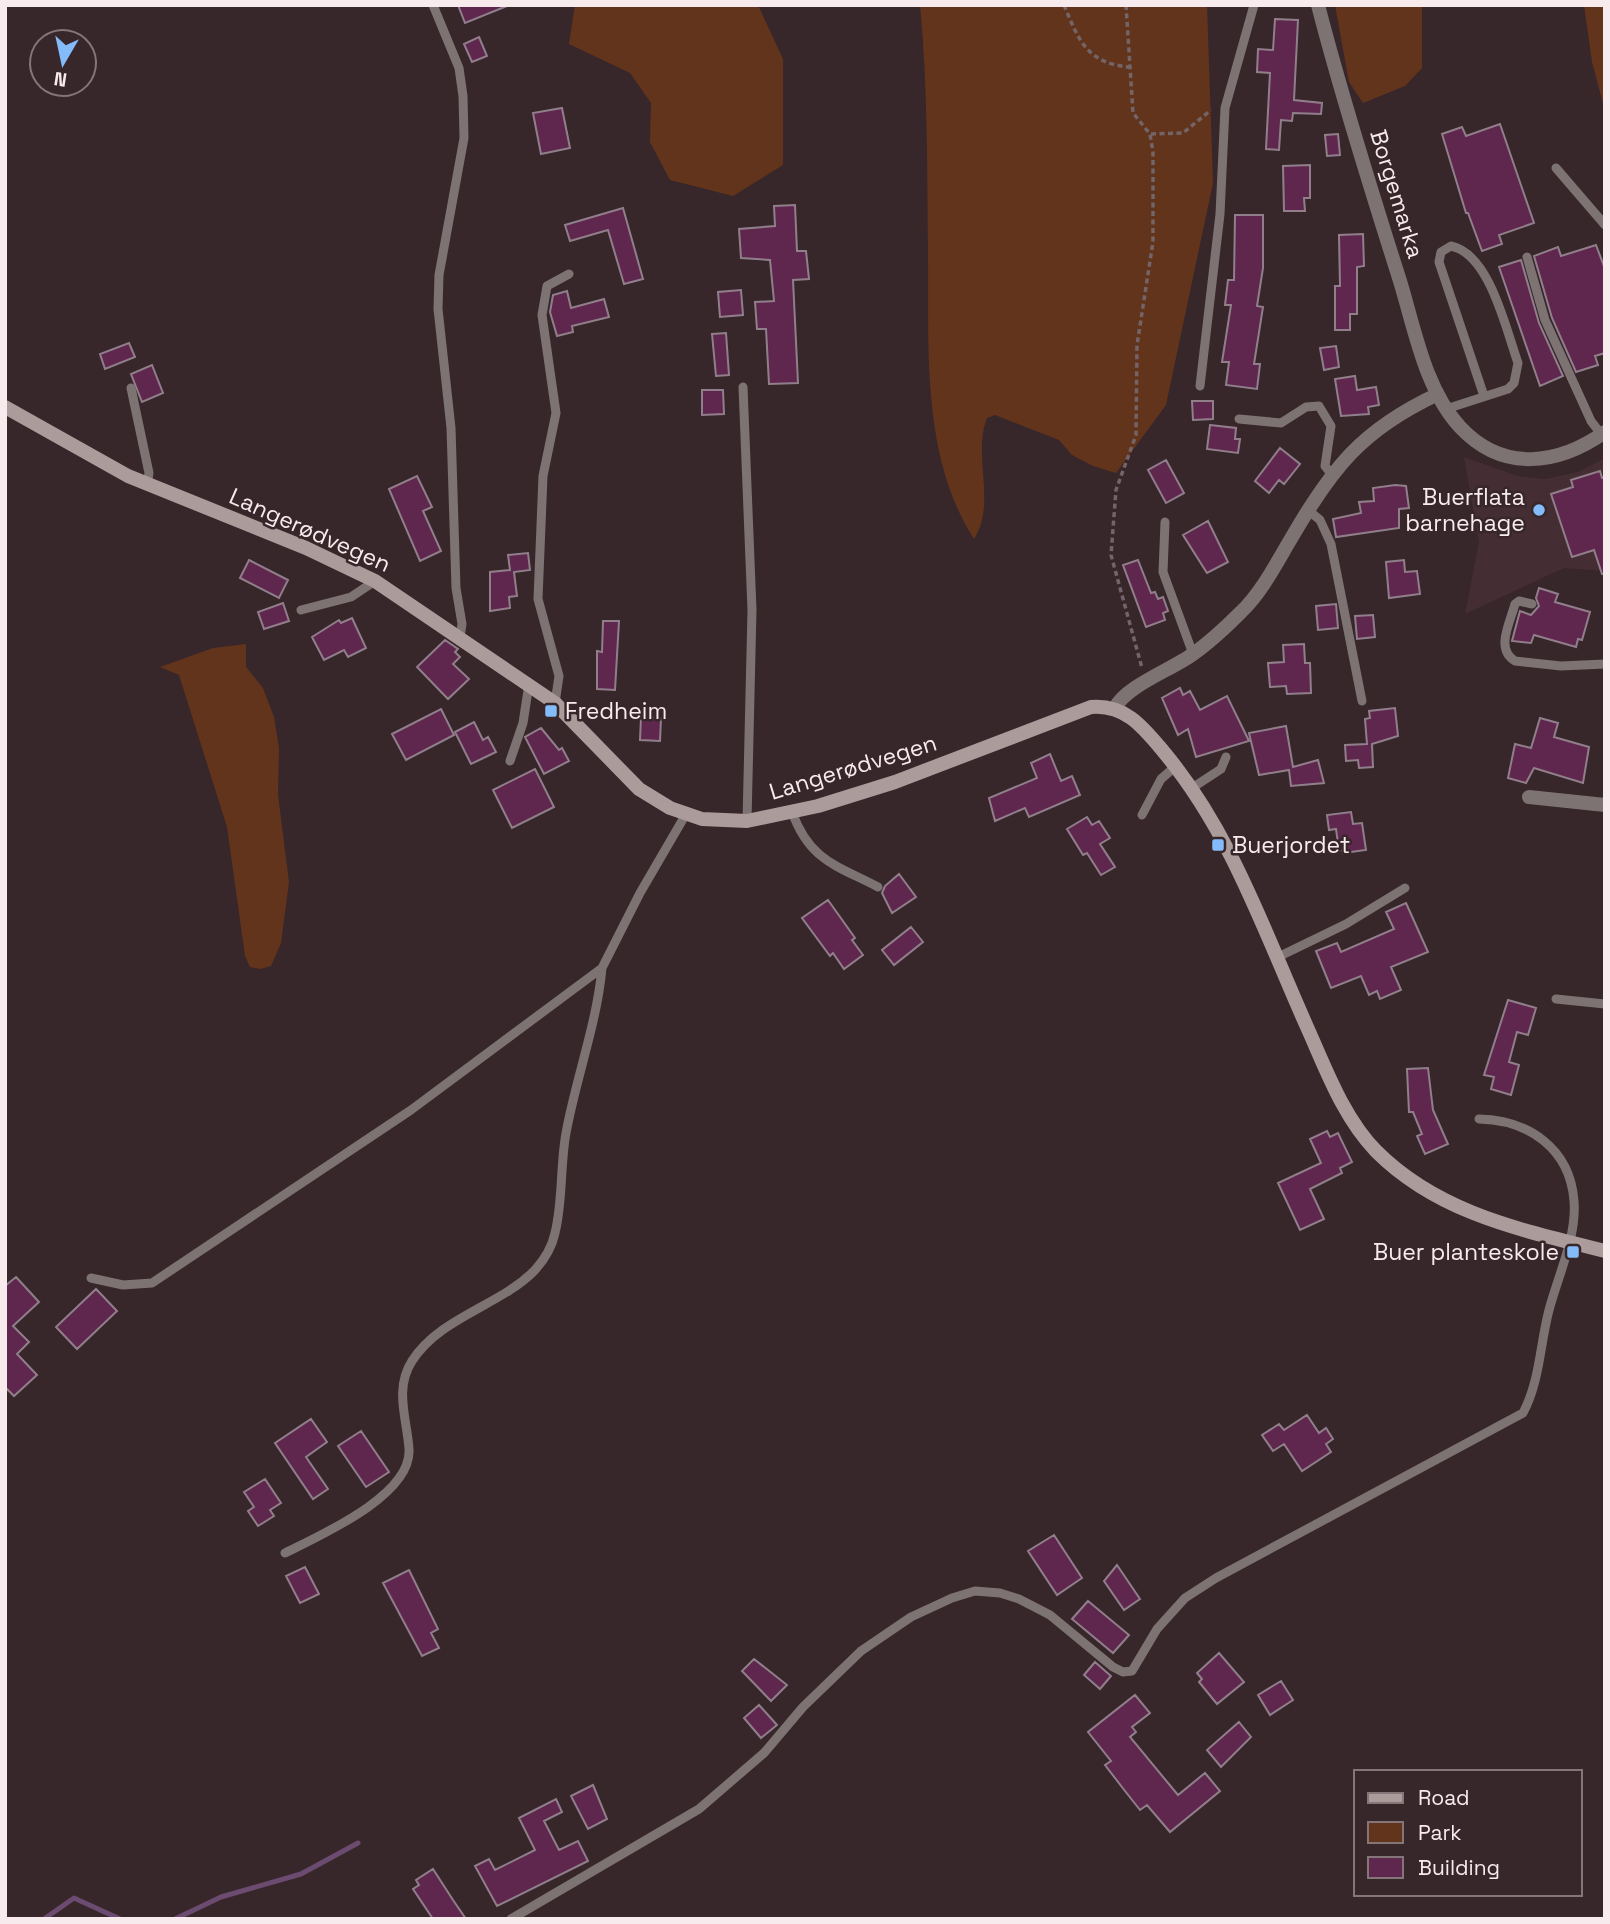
<svg xmlns="http://www.w3.org/2000/svg" width="1610" height="1924" viewBox="0 0 1610 1924" font-family="'Space Grotesk',sans-serif">
  <style>
    .built { fill: #452d34 }
    .green { fill: #63341c }
    .lines { fill: none; stroke-linecap: round; stroke-linejoin: round }
    .stream { stroke: #6b4b6f; stroke-width: 5 }
    .building { fill: #5f274e; stroke: #907f8a; stroke-width: 2 }
    .path { stroke: #736467; stroke-width: 3.5; stroke-dasharray: 5 3.5; stroke-linecap: butt }
    .lane { stroke: #7d7372; stroke-width: 9 }
    .street { stroke: #7d7372; stroke-width: 14 }
    .secondary { stroke: #ab9c9b; stroke-width: 14 }
    .poi-dot { fill: #84bcfb; stroke: #37262a; stroke-width: 2.5 }
    .labels { text-anchor: middle; dominant-baseline: central; stroke-width: 5; stroke-linejoin: round; paint-order: stroke }
    .street-label { font-size: 23px; fill: #f7ebee; stroke: #37262a }
    .poi-label { font-size: 23px; fill: #f7ebee; stroke: #37262a; text-anchor: end }
  </style>
  <rect width="100%" height="100%" fill="#37262a"/>
  <path class="built" d="M1464 457 1518 476 1545 479 1578 472 1605 458V571L1564 568 1465 614 1479 542Z"/>
  <path class="green" d="M575 5H758L783 59V165L733 196 670 180 650 142 651 103 630 73 569 44Z
    M920 5H1207L1213 183 1166 405 1116 473 1093 466 1072 455 1059 440 995 415 987 418C972 456 997 503 974 539 921 457 929 348 928 254 927 171 928 88 920 5Z
    M1335 5H1422V68L1405 86 1363 103 1349 82Z
    M1584 5H1605V111L1592 62Z
    M246 644V667L263 688 274 717 279 748 278 795 289 882 281 943 271 966 260 969 250 967 245 956 227 827 179 675 160 667 213 648Z"/>
  <g class="lines">
    <path class="stream" d="M44 1919 74 1898 120 1919
      M175 1919 221 1897 301 1874 358 1843"/>
  </g>
  <path class="building" d="M458 5H507V6L465 23Z
    M1275 19 1298 20 1294 100 1322 103 1321 114 1293 113 1292 121 1281 120 1279 150 1266 149 1270 73 1257 72 1258 49 1273 50Z
    M479 37 487 56 472 62 464 44Z
    M562 108 570 148 541 154 533 113Z
    M1500 124 1534 223 1499 235 1502 244 1482 251 1468 213H1466L1442 134 1462 127 1466 136Z
    M1338 134 1340 155 1327 156 1325 135Z
    M1310 165V198H1304L1305 211H1284L1283 166Z
    M795 205 797 251H806L809 279 793 280 798 383 769 384 766 329H757L755 302 774 301 770 260 741 258 739 229 775 226 774 206Z
    M623 208 643 279 624 284 608 230 570 241 565 225Z
    M1235 215H1263V268L1257 306 1263 307 1254 364H1260L1257 389 1226 385 1229 362H1222L1231 305H1225L1228 280H1234Z
    M1363 234 1364 266 1357 267V314H1350V330H1335V286H1340L1339 235Z
    M1596 245 1605 269V353L1595 356 1598 365 1576 372 1552 318 1534 256 1558 247 1561 256Z
    M1521 260 1539 323 1563 376 1540 386 1499 267Z
    M741 290 743 315 720 317 718 292Z
    M567 291 571 308 604 299 609 317 572 326 573 332 557 336 550 312 553 295Z
    M726 333 729 375 716 376 712 334Z
    M129 343 135 357 105 369 100 354Z
    M1336 346 1339 367 1324 370 1320 348Z
    M152 365 163 393 142 402 131 374Z
    M1355 376 1357 390 1376 387 1379 405 1368 407 1369 414 1341 416 1335 379Z
    M702 390H723L724 414 702 415Z
    M1192 401H1213V419L1193 420Z
    M1210 425 1236 428 1235 439H1240L1238 453 1207 449Z
    M1280 448 1300 464 1284 484 1279 480 1269 493 1255 481Z
    M1166 460 1184 493 1166 503 1148 470Z
    M1600 471 1602 478 1605 477V574H1602L1594 550 1572 557 1551 494 1573 487 1571 480Z
    M417 476 432 507 423 511 441 551 420 561 389 489Z
    M1395 485 1406 486 1409 508 1399 509V528L1336 537 1333 519 1361 513 1359 502 1374 501 1373 488Z
    M1208 521 1228 562 1207 573 1183 535Z
    M528 553 530 570 514 572 517 596 509 597 510 608 490 611V572L510 570 508 555Z
    M249 560 288 580 279 598 240 578Z
    M1138 560 1151 593 1155 592 1158 599 1163 597 1168 611 1163 613 1165 620 1146 627 1123 565Z
    M1404 560 1405 572 1417 571 1420 594 1389 598 1386 562Z
    M1539 588 1558 594 1555 602 1590 612 1582 640 1578 639 1576 647 1534 635 1531 643 1512 641 1520 611 1531 615 1539 606 1536 598Z
    M283 603 289 621 264 629 258 612Z
    M1336 604 1338 628 1318 630 1316 606Z
    M1373 615 1375 637 1357 639 1355 616Z
    M352 618 366 648 348 657 344 650 324 660 312 637 339 620 341 623Z
    M603 621H619L615 690 597 689V651L602 652Z
    M445 640 458 649 455 652 460 657 453 664 469 679 448 699 417 667Z
    M1304 644 1305 663H1310L1311 693 1287 694 1286 686 1270 687 1268 663 1284 662 1283 645Z
    M1180 688 1183 695 1190 691 1200 710 1227 696 1249 741 1196 757 1188 729 1178 735 1162 698Z
    M1395 708 1398 736 1372 744 1373 767 1359 768 1358 760 1346 761 1345 745 1367 744 1365 719 1370 718 1369 711Z
    M441 709 454 735 406 760 392 734Z
    M641 717 661 718 660 741 640 740Z
    M1540 718 1558 723 1554 737 1589 747 1583 783 1534 768 1526 783 1508 778 1515 744 1531 748Z
    M474 722 483 740 488 737 496 752 471 764 455 732Z
    M1286 726 1293 767 1318 760 1324 783 1291 786 1289 770 1259 775 1249 733Z
    M541 728 559 750 562 748 569 761 544 774 525 737Z
    M1050 754 1061 781 1072 776 1080 795 1029 817 1025 808 995 821 989 798 1037 778 1031 763Z
    M535 769 554 807 512 828 493 790Z
    M1351 812 1353 824 1362 823 1366 850 1343 853V850L1339 851 1336 829 1329 830 1327 815Z
    M1087 817 1092 825 1099 821 1110 838 1100 844 1115 867 1101 875 1087 853 1083 855 1067 829Z
    M899 874 916 897 892 913 882 893 885 886Z
    M828 900 855 938 852 940 863 955 844 969 833 953 830 956 802 918Z
    M1406 903 1428 952 1391 967 1401 990 1380 999 1377 991 1369 995 1361 976 1331 988 1316 951 1337 943 1341 952 1394 929 1386 912Z
    M911 927 923 942 894 965 882 950Z
    M1508 1000 1536 1008 1528 1035 1517 1032 1509 1062 1519 1065 1511 1095 1491 1089 1494 1077 1484 1075Z
    M1428 1068 1433 1110 1448 1144 1425 1154 1417 1136 1422 1134 1413 1112H1409L1407 1069Z
    M1327 1131 1330 1137 1338 1133 1352 1162 1340 1168 1342 1173 1310 1189 1324 1219 1300 1230 1278 1183 1321 1163 1310 1139Z
    M16 1277 39 1302 13 1326 29 1342 17 1354 37 1375 14 1396 5 1387V1286Z
    M96 1289 117 1311 77 1349 56 1327Z
    M1307 1415 1319 1433 1326 1428 1333 1439 1326 1444 1331 1452 1302 1471 1284 1444 1273 1451 1262 1435 1279 1424 1284 1430Z
    M311 1419 327 1442 306 1457 328 1489 313 1499 275 1443Z
    M361 1431 389 1472 366 1487 338 1446Z
    M265 1479 281 1503 270 1510 274 1516 258 1526 248 1511 254 1507 244 1492Z
    M1054 1535 1082 1578 1057 1595 1028 1551Z
    M1117 1565 1140 1599 1124 1610 1104 1581Z
    M305 1567 319 1594 300 1603 286 1576Z
    M409 1570 438 1629 431 1633 439 1648 422 1656 383 1583Z
    M1088 1601 1129 1635 1113 1653 1072 1619Z
    M1219 1653 1244 1682 1217 1704 1199 1682 1202 1679 1197 1673Z
    M754 1659 787 1685 771 1701 742 1671Z
    M1095 1662 1111 1676 1100 1689 1084 1675Z
    M1281 1681 1293 1700 1270 1715 1258 1695Z
    M1135 1695 1150 1713 1132 1727 1136 1732 1130 1737 1178 1795 1205 1773 1220 1791 1170 1832 1147 1805 1140 1810 1125 1791 1105 1765 1111 1761 1088 1732Z
    M759 1705 777 1725 761 1738 744 1718Z
    M1239 1722 1251 1737 1221 1767 1207 1750Z
    M593 1785 607 1819 588 1829 571 1796Z
    M556 1799 562 1812 544 1821 559 1850 578 1841 588 1861 497 1906 475 1866 489 1859 495 1870 535 1850 519 1818Z
    M433 1869 453 1900 466 1919H433L413 1889 419 1885 416 1880Z"/>
  <g class="lines">
    <path class="path" d="M1064 5C1079 41 1087 63 1129 67
      M1126 5 1133 113 1150 134 1153 152V242L1137 345 1136 435 1116 490 1111 555 1142 668
      M1151 134 1183 133 1211 110"/>
    <path class="lane" d="M433 5 459 68 463 96 464 138 439 275 438 309 451 428 456 588 462 624 460 637
      M1556 168 1605 225
      M1527 257 1545 320 1591 421 1601 434
      M1200 386 1220 214 1225 108 1254 5
      M743 387 752 610 747 821
      M131 388 149 473 147 485
      M1446 409 1508 389 1514 383 1518 363C1506 330 1490 254 1451 246L1441 252 1439 262 1484 396
      M1239 419 1281 423 1306 407 1319 406 1331 426 1325 466 1332 475
      M1308 510 1320 520 1331 544 1362 701
      M1165 522 1163 572 1193 654
      M1532 604 1519 601 1515 604C1510 623 1495 649 1515 661L1561 666 1605 664
      M301 610 351 597 375 581
      M555 703 559 676 538 599 543 476 556 413 542 315 547 286 569 274
      M510 761 523 723 529 684
      M1192 788 1221 769 1226 757
      M792 812C810 861 836 865 878 887
      M1142 815 1161 779 1176 766
      M1276 958 1346 924 1405 888
      M1556 999 1605 1004
      M91 1278 123 1285 152 1283 411 1110 602 968 640 893 686 814
      M285 1553C321 1535 412 1495 409 1449 407 1419 394 1389 412 1361 440 1317 500 1306 535 1270 544 1260 552 1247 555 1233 563 1201 560 1166 566 1133 576 1078 597 1023 602 968
      M511 1919 699 1809 764 1753 803 1707 861 1651 911 1617 952 1598 975 1591 1000 1593 1019 1599 1050 1615 1113 1667 1123 1672 1132 1671 1157 1629 1185 1598 1216 1578 1523 1413C1540 1381 1540 1344 1549 1310 1558 1276 1577 1236 1574 1201 1570 1148 1528 1120 1479 1119"/>
    <path class="street" d="M1318 5C1342 98 1371 190 1400 281 1415 330 1425 389 1460 427 1503 473 1558 465 1605 432
      M1115 708C1126 686 1171 670 1193 654 1210 642 1226 627 1241 612 1262 592 1277 562 1292 537 1332 468 1362 430 1436 395
      M1529 797 1605 805"/>
    <path class="secondary" d="M5 407 128 476 306 548 375 581 555 703 639 789 670 808 702 819 747 821 818 806 895 782 1091 707C1125 704 1143 727 1163 751 1231 832 1264 931 1307 1027 1326 1069 1343 1117 1376 1151 1439 1214 1522 1230 1605 1251"/>
  </g>
  <g class="poi-dot">
    <circle cx="1539" cy="510" r="7"/>
    <rect x="544" y="704" width="14" height="14" rx="3.5"/>
    <rect x="1211" y="838" width="14" height="14" rx="3.5"/>
    <rect x="1566" y="1245" width="14" height="14" rx="3.5"/>
  </g>
  <g class="labels">
    <g class="street-label">
      <text transform="translate(1397 194) rotate(73)">Borgemarka</text>
      <text transform="translate(310 530) rotate(24)">Langerødvegen</text>
      <text transform="translate(853 767) rotate(-17)">Langerødvegen</text>
    </g>
    <g class="poi-label">
      <text x="1525" y="497">Buerflata<tspan x="1525" dy="26">barnehage</tspan></text>
      <text x="565" y="711" text-anchor="start">Fredheim</text>
      <text x="1232" y="845" text-anchor="start">Buerjordet</text>
      <text x="1559" y="1252">Buer planteskole</text>
    </g>
  </g>
  <rect width="1610" height="1924" fill="none" stroke="#f7ebee" stroke-width="14"/>
  <rect x="1354" y="1770" width="228" height="126" fill="#37262a" stroke="#847578" stroke-width="2"/>
  <rect x="1368" y="1793" width="35" height="10" fill="#ab9c9b" stroke="#847578" stroke-width="2"/>
  <text x="1418" y="1805" font-size="21" fill="#f7ebee">Road</text>
  <rect x="1368" y="1822" width="35" height="21" fill="#63341c" stroke="#847578" stroke-width="2"/>
  <text x="1418" y="1840" font-size="21" fill="#f7ebee">Park</text>
  <rect x="1368" y="1857" width="35" height="21" fill="#5f274e" stroke="#847578" stroke-width="2"/>
  <text x="1418" y="1875" font-size="21" fill="#f7ebee">Building</text>
  <g transform="translate(63 63) rotate(189)"><circle r="33" fill="#37262a" stroke="#847578" stroke-width="2"/>
  <path d="M0-5L12 26L0 18L-12 26Z" fill="#84bcfb"/>
  <text y="-10" font-size="19" font-weight="bold" text-anchor="middle" fill="#f7ebee">N</text>
  </g>
</svg>
